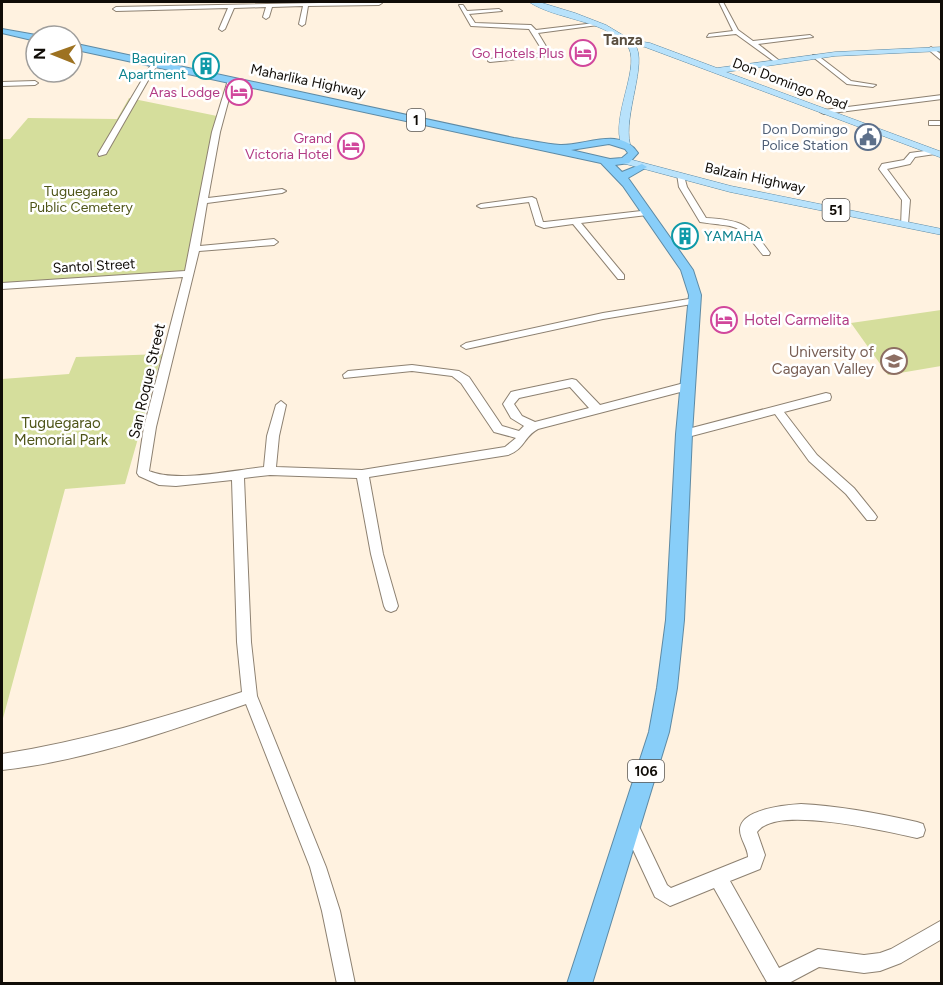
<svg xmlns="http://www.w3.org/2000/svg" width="943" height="985" viewBox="0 0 943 985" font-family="Figtree,sans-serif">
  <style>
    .green { fill: #d5de9c }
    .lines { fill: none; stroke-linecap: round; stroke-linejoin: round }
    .minor-casing { stroke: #8d8171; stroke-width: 2 }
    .major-casing { stroke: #5e8aa4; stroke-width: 1 }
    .highway-casing { stroke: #5e8aa4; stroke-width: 2 }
    .minor { fill: #fff; fill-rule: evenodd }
    .major { fill: #b8e2fb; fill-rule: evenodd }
    .highway { fill: #88cef9; fill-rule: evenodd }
    .labels { text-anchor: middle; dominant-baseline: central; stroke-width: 5; stroke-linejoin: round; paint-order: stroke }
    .far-hotel-label { font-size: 14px; fill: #b23c85; stroke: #fff; text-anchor: end }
    .far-culture-label { font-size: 14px; fill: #0d838f; stroke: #fff; text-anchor: end }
    .far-street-label { font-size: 14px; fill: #100c07; stroke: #fff }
    .shield { fill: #fff; stroke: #585551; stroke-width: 1.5 }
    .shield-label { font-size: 14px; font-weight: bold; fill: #100c07 }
    .far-service-label { font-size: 14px; fill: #4e5e75; stroke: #fff; text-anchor: end }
    .far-park-label { font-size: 14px; fill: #4f5519; stroke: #fff }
    .far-quarter-label { font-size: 15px; font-weight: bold; fill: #594e3f; stroke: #fff }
    .hotel-label { font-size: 15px; fill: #b23c85; stroke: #fff; text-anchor: start }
    .education-label { font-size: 15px; fill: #785e54; stroke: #fff; text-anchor: end }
    .street-label { font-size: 15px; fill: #100c07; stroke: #fff }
    .park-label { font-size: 15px; fill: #4f5519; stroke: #fff }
  </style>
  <rect width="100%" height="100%" fill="#fff2e0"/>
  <path class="green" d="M129 98 217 116 185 271 2 284V139H10L28 118 117 119Z
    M941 310V366L888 375 851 323Z
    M162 354 125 484 65 489 2 722V379L69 374 76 357Z"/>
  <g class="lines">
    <defs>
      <path id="minor" d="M371 2 382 3 379 5 308 6 305 24 302 26 299 24 303 6 272 7 269 17 266 19 263 17 266 7 234 8 225 29 222 31 219 29 228 8 116 11 113 9 116 7Z
        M719 2H723L738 30 753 41 810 35 813 37 758 44 781 62 776 63 736 34 707 37 709 34 733 31Z
        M459 5H463L467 11 499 9 502 11 469 14 475 23 531 25 536 30 595 23 598 25 538 33 550 53 547 56 490 62 488 61V59L544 53 529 29 471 26Z
        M931 47 942 55V61L929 50 928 49Z
        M813 55H817L851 81 876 85 873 87 847 84 813 57Z
        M155 61 158 63 106 154 99 156 98 154 152 63Z
        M231 78 234 80 220 132 208 198 282 189 286 191 282 193 207 203 200 246 274 239 278 242 274 245 199 251 156 427 149 471C177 483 233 470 264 467L267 436 276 405 281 401 286 405 279 436 276 467 362 470 505 447 516 438 494 432 461 383 452 376 412 371 344 378 343 375 348 371 412 365 459 371 469 377 502 426 519 431 524 426 511 418 503 404 511 392 515 391 572 379 576 380 600 405 688 382 693 386 688 390 538 429C524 436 525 449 508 455L369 477 383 554 398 606 396 610 391 612 386 610 384 606 371 554 357 478 270 475 244 478 251 642 257 696 326 867 340 911 355 984H337L322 911 310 867 246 704C167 732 85 761 2 770V754C84 741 163 718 242 692L237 642 232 480 176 486 159 485 139 476 137 473 144 427 183 277 2 289V283L185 271 212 132 228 80ZM570 387 589 408 535 422 522 416 514 404 519 398Z
        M2 82 35 81 38 83 35 85 2 86Z
        M942 95V99L824 114 820 112 824 110Z
        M929 121H942V125H929Z
        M932 150 936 152 935 154 915 157 910 164 887 169 910 200 908 224 901 226 902 200 879 169 882 164 904 160 910 153Z
        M677 174 684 176 687 187 706 218C742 220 749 224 770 253L769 255H763C737 221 739 228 700 222L679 187Z
        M532 197 536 199 543 222H545L650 210 651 212 647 215 581 223 624 275V279H618L573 224 544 228 536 225 529 202 481 208 477 206 481 204Z
        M695 298 698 299V303L603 319 466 349 461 346 466 343 603 313Z
        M826 393 830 394 831 397 830 400 784 412 817 455 854 488 875 514 877 517 875 520H867L846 494 809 461 775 414 684 438 678 434 684 430Z
        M801 804C840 806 878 813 917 822L923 824 925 830 923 836 917 838C885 831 791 809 764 826 761 827 759 830 757 832L765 855 760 869 730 881 779 968 818 949 864 955 880 953 891 949 942 920V939L901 963 880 971 864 973 819 967 787 984H768L714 888 670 906 655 897 622 826 624 820 630 818 636 820 667 885 671 888 748 857C748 848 740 839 740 830 740 809 786 805 801 804Z"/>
      <path id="major" d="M529 2H539L575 13 606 25 631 40 650 43 717 68 835 52 942 47V51L835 56 726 72 942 152V158L645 47 635 45C648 62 623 116 630 144L622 146C609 117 644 63 626 44 600 19 557 20 529 2Z
        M625 158 731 186 942 229V235L730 192 622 163 620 161Z"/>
      <path id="highway" d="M2 29 36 35 38 36 36 41 2 33Z
        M72 43 514 138C529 140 545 144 560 145 586 146 620 126 638 153L629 163 615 165 622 172 642 164 647 167 628 178 693 270 701 295 692 434 684 620 677 688 669 732 592 984H567L649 732 657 688 666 620 676 434 689 295 681 270 623 186 601 163 72 49ZM609 144 625 149 628 153 622 158 610 159 571 150Z"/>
    </defs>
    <use href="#minor" class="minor-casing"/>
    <use href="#major" class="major-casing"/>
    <use href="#highway" class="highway-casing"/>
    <use href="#minor" class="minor"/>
    <use href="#major" class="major"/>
    <use href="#highway" class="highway"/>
  </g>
  <defs>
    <symbol id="hotel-ring" viewBox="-11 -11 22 22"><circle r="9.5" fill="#fff" stroke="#d1479c" stroke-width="1.5"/><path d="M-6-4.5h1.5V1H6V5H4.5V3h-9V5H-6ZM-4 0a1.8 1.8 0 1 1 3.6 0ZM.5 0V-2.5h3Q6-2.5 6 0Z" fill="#d1479c"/></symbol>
    <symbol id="building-ring" viewBox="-11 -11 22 22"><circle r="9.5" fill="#fff" stroke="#0f9aa8" stroke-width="1.5"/><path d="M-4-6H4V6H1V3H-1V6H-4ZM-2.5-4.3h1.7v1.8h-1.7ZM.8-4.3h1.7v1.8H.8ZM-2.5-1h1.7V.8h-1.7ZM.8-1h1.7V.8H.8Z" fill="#0f9aa8"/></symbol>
    <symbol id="civic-ring" viewBox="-11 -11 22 22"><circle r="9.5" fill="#fff" stroke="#5c6f8a" stroke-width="1.5"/><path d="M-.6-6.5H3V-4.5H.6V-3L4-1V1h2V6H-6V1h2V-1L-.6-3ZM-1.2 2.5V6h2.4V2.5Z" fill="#5c6f8a"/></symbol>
    <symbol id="university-ring" viewBox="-11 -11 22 22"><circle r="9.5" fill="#fff" stroke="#8d6e63" stroke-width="1.5"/><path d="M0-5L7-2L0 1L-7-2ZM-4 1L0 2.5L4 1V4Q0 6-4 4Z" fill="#8d6e63"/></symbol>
  </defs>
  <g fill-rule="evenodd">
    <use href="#hotel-ring" x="568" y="38" width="30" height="30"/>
    <use href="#building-ring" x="191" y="51" width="30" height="30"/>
    <use href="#hotel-ring" x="224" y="77" width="30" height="30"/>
    <use href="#civic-ring" x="853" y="122" width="30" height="30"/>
    <use href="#hotel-ring" x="336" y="131" width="30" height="30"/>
    <use href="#building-ring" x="670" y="221" width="30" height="30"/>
    <use href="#hotel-ring" x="709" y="305" width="30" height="30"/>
    <use href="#university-ring" x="879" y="346" width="30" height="30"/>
  </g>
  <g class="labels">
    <g class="far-hotel-label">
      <text x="564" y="53">Go Hotels Plus</text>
      <text x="220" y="92">Aras Lodge</text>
      <text x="332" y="138">Grand<tspan x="332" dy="16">Victoria Hotel</tspan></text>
    </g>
    <g class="far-culture-label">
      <text x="186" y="58">Baquiran<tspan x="186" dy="16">Apartment</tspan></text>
      <text x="704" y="236" text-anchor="start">YAMAHA</text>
    </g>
    <g class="far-street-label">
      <text transform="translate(308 81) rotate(12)">Maharlika Highway</text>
      <text transform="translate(790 84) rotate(21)">Don Domingo Road</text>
      <text transform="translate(755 178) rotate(12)">Balzain Highway</text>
      <text transform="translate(94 266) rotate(-3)">Santol Street</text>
    </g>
    <g class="shield">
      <rect x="407" y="109" width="18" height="22" rx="4.5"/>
      <rect x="822.5" y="199" width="27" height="22" rx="4.5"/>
      <rect x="628" y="760" width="36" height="22" rx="4.5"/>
    </g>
    <g class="shield-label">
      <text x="416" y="120">1</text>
      <text x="836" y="210">51</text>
      <text x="646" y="771">106</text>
    </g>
    <g class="far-service-label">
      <text x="848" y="129">Don Domingo<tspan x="848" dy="16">Police Station</tspan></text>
    </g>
    <g class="far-park-label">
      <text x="81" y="191">Tuguegarao<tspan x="81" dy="16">Public Cemetery</tspan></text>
    </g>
    <g class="far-quarter-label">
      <text x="623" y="40">Tanza</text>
    </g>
    <g class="hotel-label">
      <text x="744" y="320">Hotel Carmelita</text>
    </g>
    <g class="education-label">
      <text x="874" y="352">University of<tspan x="874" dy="17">Cagayan Valley</tspan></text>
    </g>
    <g class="street-label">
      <text transform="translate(147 381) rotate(-77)">San Roque Street</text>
    </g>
    <g class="park-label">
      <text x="61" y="423">Tuguegarao<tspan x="61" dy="17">Memorial Park</tspan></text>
    </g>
  </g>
  <rect width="943" height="985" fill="none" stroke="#100c07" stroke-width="6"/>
  <g transform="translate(54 54) rotate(271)"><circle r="28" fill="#ffffff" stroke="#9f9e9c" stroke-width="1.5"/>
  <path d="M0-4.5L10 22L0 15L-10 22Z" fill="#9d7221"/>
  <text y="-9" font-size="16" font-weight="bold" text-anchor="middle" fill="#100c07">N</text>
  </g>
</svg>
